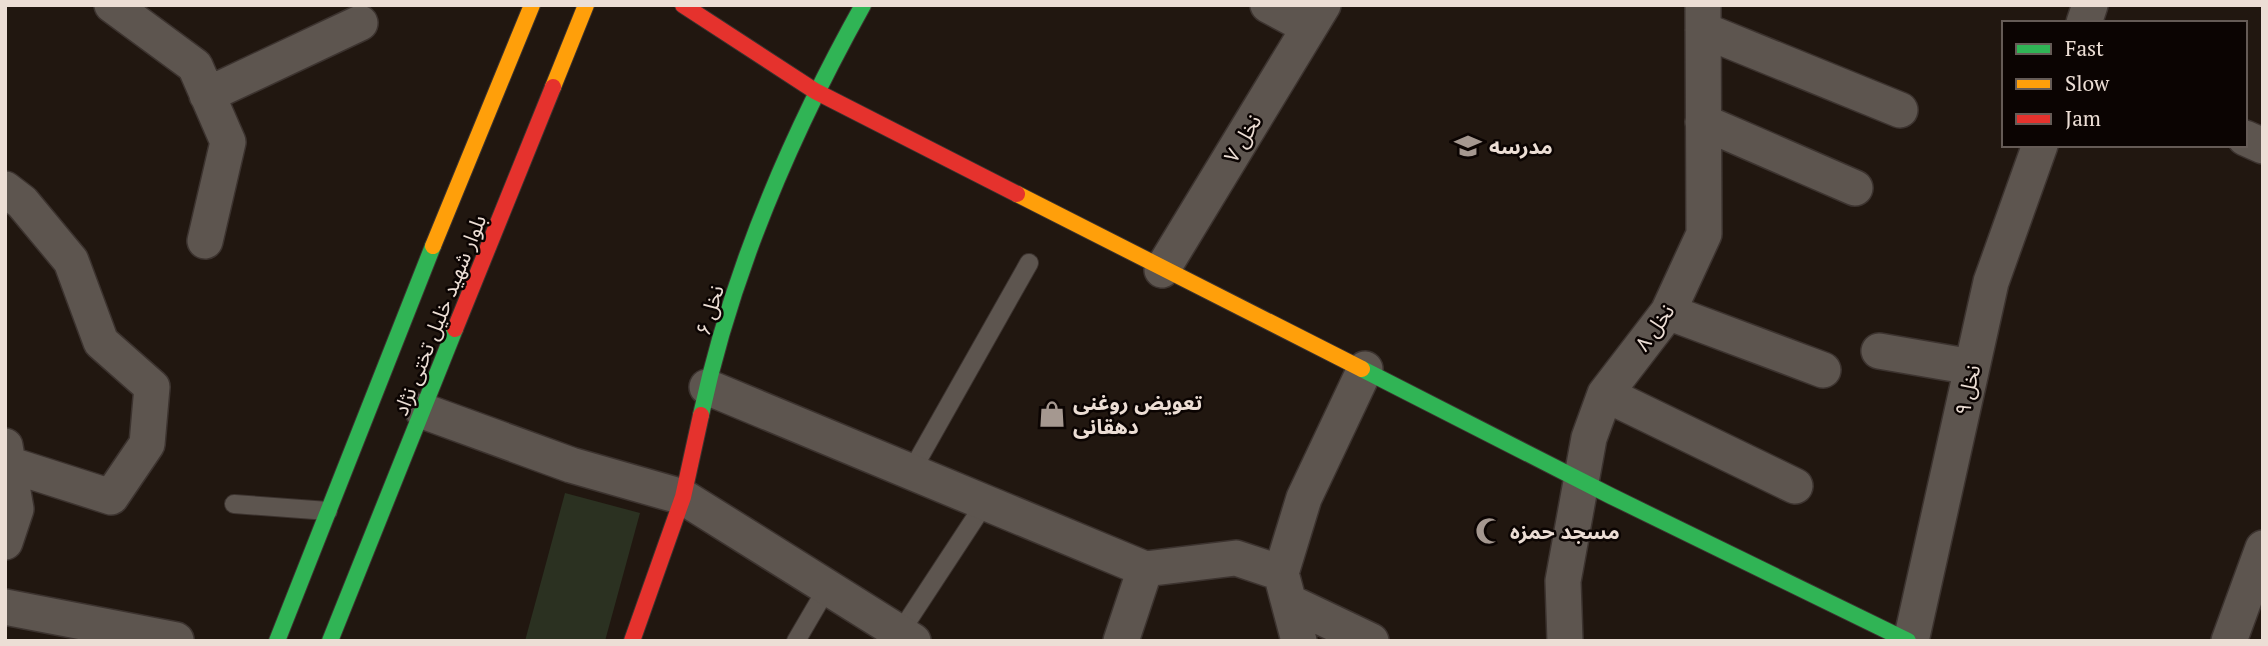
<svg xmlns="http://www.w3.org/2000/svg" width="2268" height="646" viewBox="0 0 2268 646" font-family="'PT Serif','Noto Sans Arabic',serif">
  <style>
    .green { fill: #2b3121 }
    .lines { fill: none; stroke-linecap: round; stroke-linejoin: round }
    .lane-casing { stroke: #3c332f; stroke-width: 20 }
    .street-casing { stroke: #3c332f; stroke-width: 38 }
    .fast-casing { stroke: #3c332f; stroke-width: 18 }
    .slow-casing { stroke: #3c332f; stroke-width: 18 }
    .jam-casing { stroke: #3c332f; stroke-width: 18 }
    .lane { stroke: #5d554f; stroke-width: 18 }
    .street { stroke: #5d554f; stroke-width: 35 }
    .fast { stroke: #30b455; stroke-width: 16 }
    .slow { stroke: #ff9f0a; stroke-width: 16 }
    .jam { stroke: #e5322d; stroke-width: 16 }
    .labels { text-anchor: middle; dominant-baseline: central; stroke-width: 5; stroke-linejoin: round; paint-order: stroke }
    .street-label { font-size: 21px; fill: #ecded5; stroke: #0b0402 }
    .poi-label { font-size: 21px; font-weight: bold; fill: #ecded5; stroke: #0b0402; text-anchor: start }
  </style>
  <rect width="100%" height="100%" fill="#211710"/>
  <path class="green" d="M565 493 640 513 605 641H525Z"/>
  <g class="lines">
    <defs>
      <path id="lane" d="M911 472 1029 263
        M234 504 328 511
        M901 631 985 503
        M796 641 827 588"/>
      <path id="street" d="M112 5 195 66 228 142 205 241
        M1268 5 1309 27
        M2084 23 2090 5
        M1703 30 1900 110
        M207 95 360 23
        M1703 122 1855 188
        M2245 138 2263 146
        M5 189 22 202 71 261 101 342 152 387 147 444 111 497 8 464
        M1162 270 1323 5
        M1668 312 1823 370
        M1879 351 1972 367
        M707 387 1145 569
        M1605 394 1795 486
        M423 411 571 465 683 497 913 641
        M5 446 16 509 5 542
        M1289 602 1371 641
        M5 607 176 640
        M1121 641 1145 569 1236 558 1281 573
        M1299 641 1281 573 1304 498 1365 369
        M1565 641 1563 581 1589 438 1605 394 1668 312 1704 234 1703 5
        M1911 641 1991 282 2040 145
        M2229 641 2263 548"/>
      <path id="fast" d="M1362 369 1611 496 1908 641
        M701 415C732 270 791 134 863 5
        M277 641 433 246
        M330 641 455 329"/>
      <path id="slow" d="M553 87 586 5
        M1017 194 1362 369
        M433 246 532 5"/>
      <path id="jam" d="M683 5 815 91 1017 194
        M455 329 553 87
        M632 641 683 497 701 415"/>
    </defs>
    <use href="#lane" class="lane-casing"/>
    <use href="#street" class="street-casing"/>
    <use href="#fast" class="fast-casing"/>
    <use href="#slow" class="slow-casing"/>
    <use href="#jam" class="jam-casing"/>
    <use href="#lane" class="lane"/>
    <use href="#street" class="street"/>
    <use href="#fast" class="fast"/>
    <use href="#slow" class="slow"/>
    <use href="#jam" class="jam"/>
  </g>
  <defs>
    <symbol id="school-bare" viewBox="-9 -9 18 18"><path d="M0-5L7-2L0 1L-7-2ZM-4 1L0 2.5L4 1V4Q0 6-4 4Z" fill="#a59890" stroke="#0b0402" stroke-width="2.5" paint-order="stroke"/></symbol>
    <symbol id="shop-bare" viewBox="-9 -9 18 18"><path d="M-5-2.5h2.3a2.7 3.5 0 0 1 5.4 0H5L5.5 6h-11ZM-1.5-2.5h3a1.5 2.3 0 0 0-3 0Z" fill="#a59890" stroke="#0b0402" stroke-width="2.5" paint-order="stroke"/></symbol>
    <symbol id="mosque-bare" viewBox="-9 -9 18 18"><path d="M3.5-4.9A6 6 0 1 0 3.5 4.9A5 5 0 1 1 3.5-4.9Z" fill="#a59890" stroke="#0b0402" stroke-width="2.5" paint-order="stroke"/></symbol>
  </defs>
  <g fill-rule="evenodd">
    <use href="#school-bare" x="1449" y="127" width="38" height="38"/>
    <use href="#shop-bare" x="1033" y="395" width="38" height="38"/>
    <use href="#mosque-bare" x="1470" y="512" width="38" height="38"/>
  </g>
  <g class="labels">
    <g class="street-label">
      <text transform="translate(1242 138) rotate(-59)">نخل ۷</text>
      <text transform="translate(709 310) rotate(-73)">نخل ۶</text>
      <text transform="translate(439 315) rotate(-68)">بلوار شهید خلیل تختی نژاد</text>
      <text transform="translate(1654 327) rotate(-55)">نخل ۸</text>
      <text transform="translate(1967 390) rotate(-77)">نخل ۹</text>
    </g>
    <g class="poi-label">
      <text x="1489" y="146">مدرسه</text>
      <text x="1073" y="402">تعویض روغنی<tspan x="1073" dy="24">دهقانی</tspan></text>
      <text x="1510" y="531">مسجد حمزه</text>
    </g>
  </g>
  <rect width="2268" height="646" fill="none" stroke="#ecded5" stroke-width="14"/>
  <rect x="2002" y="21" width="245" height="126" fill="#0b0402" stroke="#655b56" stroke-width="2"/>
  <rect x="2016" y="44" width="35" height="10" fill="#30b455" stroke="#655b56" stroke-width="2"/>
  <text x="2065" y="56" font-size="21" fill="#ecded5">Fast</text>
  <rect x="2016" y="79" width="35" height="10" fill="#ff9f0a" stroke="#655b56" stroke-width="2"/>
  <text x="2065" y="91" font-size="21" fill="#ecded5">Slow</text>
  <rect x="2016" y="114" width="35" height="10" fill="#e5322d" stroke="#655b56" stroke-width="2"/>
  <text x="2065" y="126" font-size="21" fill="#ecded5">Jam</text>
</svg>
